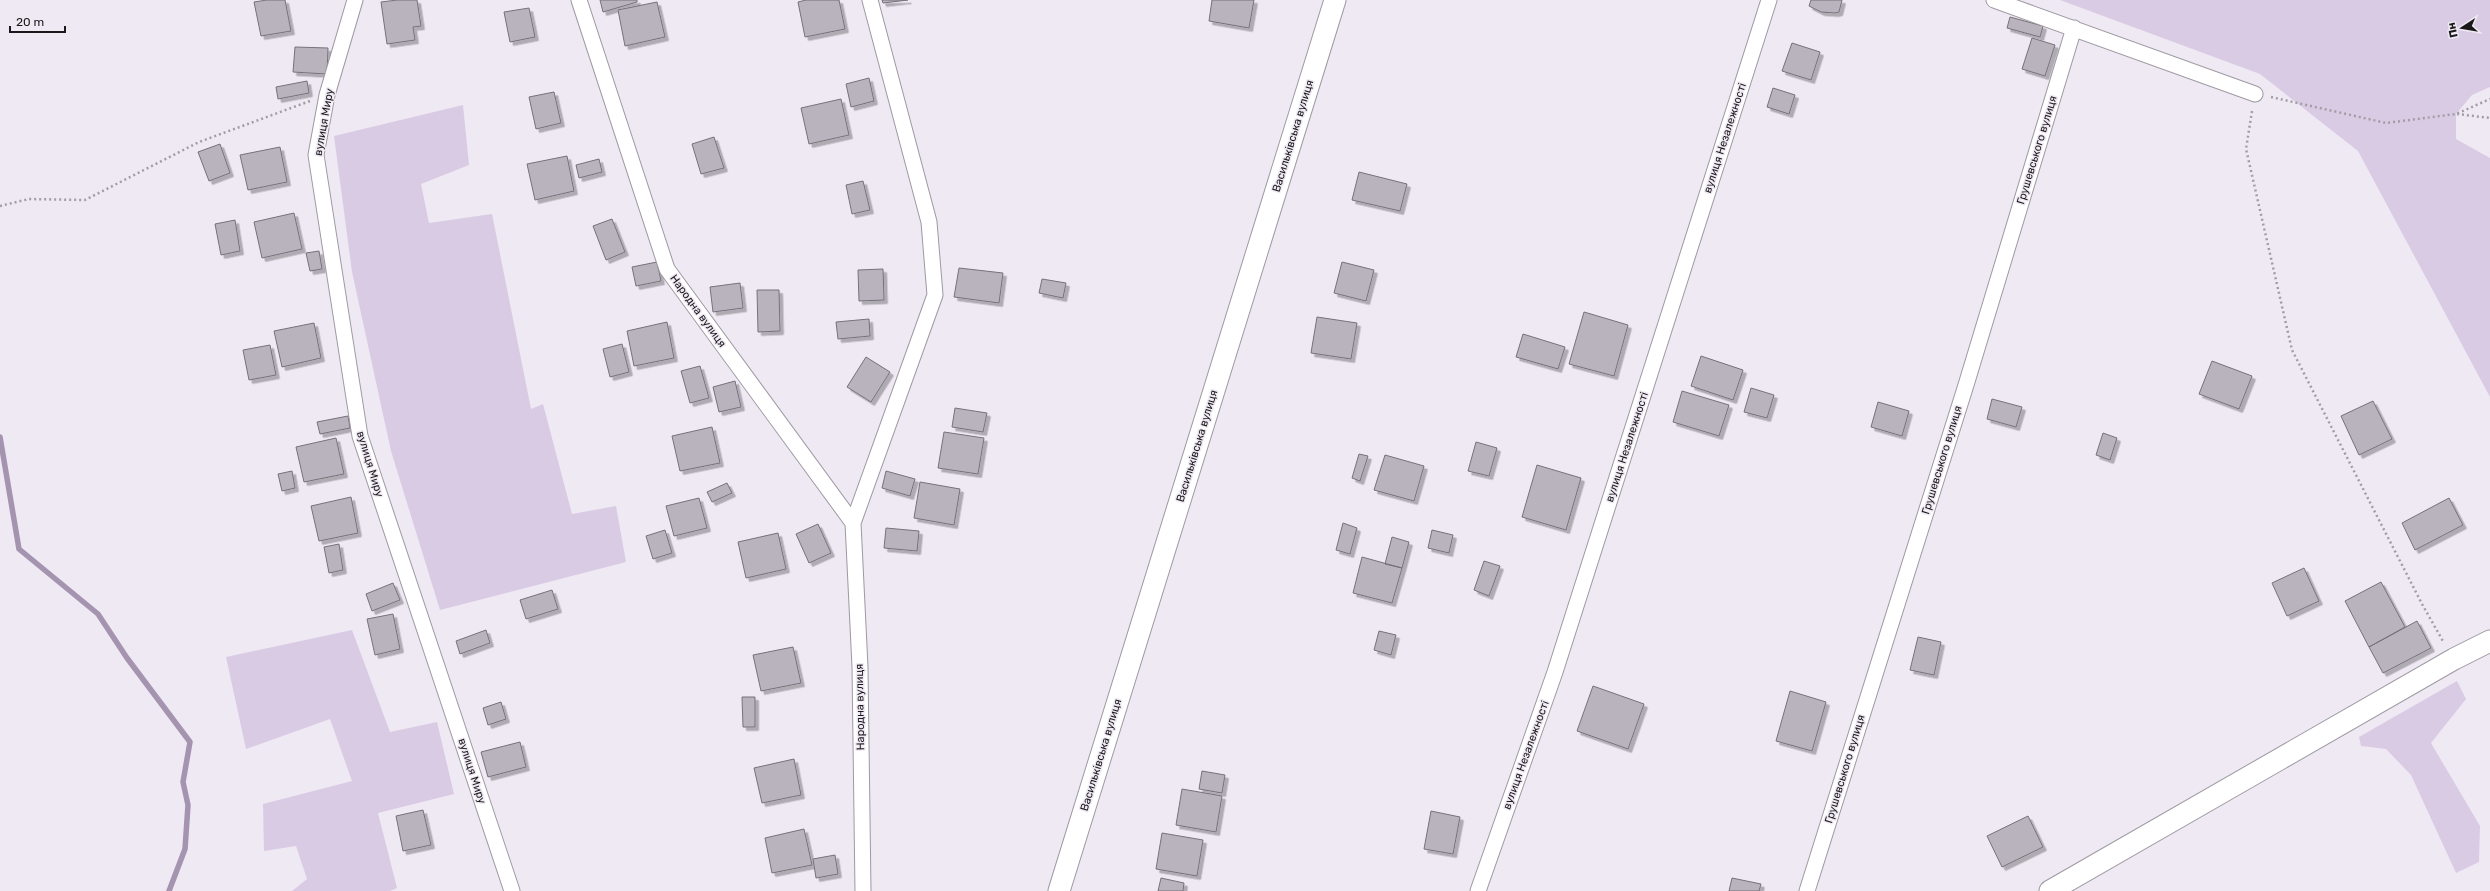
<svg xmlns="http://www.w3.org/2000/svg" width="2490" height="891" viewBox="0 0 2490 891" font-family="Rubik,sans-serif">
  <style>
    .green { fill: #dacbe5 }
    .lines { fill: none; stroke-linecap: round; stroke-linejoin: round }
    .stream { stroke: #a494b0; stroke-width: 5.5 }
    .building { fill: #b8b3bd; stroke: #76717a; filter: url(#shadow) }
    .street-casing { stroke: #9e99a2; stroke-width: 17 }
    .secondary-casing { stroke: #9e99a2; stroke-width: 23 }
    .path { stroke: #a29da5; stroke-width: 2.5; stroke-dasharray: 2 3; stroke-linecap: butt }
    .street { stroke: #fff; stroke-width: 15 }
    .secondary { stroke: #fff; stroke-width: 21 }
    .labels { text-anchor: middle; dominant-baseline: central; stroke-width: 3; stroke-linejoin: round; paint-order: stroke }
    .street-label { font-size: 11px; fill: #1a181b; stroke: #efe9f3 }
  </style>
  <defs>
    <filter id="shadow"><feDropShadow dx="3.5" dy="3.5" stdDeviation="0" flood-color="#0004"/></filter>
  </defs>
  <rect width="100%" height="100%" fill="#efe9f3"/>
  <path class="green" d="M2060 0H2490V87L2472 95 2456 114V139L2490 158V397L2358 151 2260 74Z
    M463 105 469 165 421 184 429 223 492 214 531 409 543 404 572 514 616 506 626 562 440 610 391 451 352 272 334 136Z
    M352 630 390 732 437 722 454 794 378 813 397 888 390 891H292L307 879 296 846 264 851 263 804 352 781 330 719 246 749 226 657Z
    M2457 681 2466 699 2431 743 2480 826 2479 862 2456 873 2411 775 2386 749 2361 746 2359 737Z"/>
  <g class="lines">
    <path class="stream" d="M0 437 19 549 98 614 127 658 190 742 183 782 188 805 185 849 169 891"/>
  </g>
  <path class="building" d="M267 0H285L291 31 261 36 254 2Z
    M397 0H417L421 26 413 27 415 40 387 44 381 2Z
    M600 0H637V2L603 12Z
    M806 0H839L845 29 805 37 798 2Z
    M882 0H908L883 3Z
    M1212 0H1254L1249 28 1209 21Z
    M1811 0H1842L1839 12 1835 13 1821 12 1809 6Z
    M657 2 665 37 625 46 618 10Z
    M529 8 535 37 510 42 504 12Z
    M2010 17 2043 26 2040 37 2007 28Z
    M2032 38 2055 45 2045 76 2022 69Z
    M1792 43 1820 52 1811 80 1782 71Z
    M295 47 328 48 327 74 293 72Z
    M869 78 874 101 851 107 846 84Z
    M307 81 309 93 278 99 276 87Z
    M1773 88 1795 95 1789 114 1767 107Z
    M554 92 561 123 536 129 529 97Z
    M841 99 849 135 809 144 801 108Z
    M714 137 724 168 701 174 692 144Z
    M220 144 230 173 209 181 198 152Z
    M280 147 287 182 248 190 240 155Z
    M567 156 574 191 535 200 527 164Z
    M599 159 602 172 579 178 576 165Z
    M1359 172 1407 184 1400 211 1352 200Z
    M863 181 870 210 852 214 846 185Z
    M294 213 302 249 262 258 254 222Z
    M612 219 625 252 606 260 593 226Z
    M235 220 240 251 221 255 215 224Z
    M319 251 322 269 310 271 306 253Z
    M657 262 661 281 636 286 632 267Z
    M1342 262 1374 270 1366 301 1334 293Z
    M959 268 1003 273 999 303 954 297Z
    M883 269 884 300 859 301 858 270Z
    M1042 279 1066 283 1063 298 1039 293Z
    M740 283 743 308 713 312 710 287Z
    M757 290H779L780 331 758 332Z
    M1584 312 1628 325 1614 376 1569 364Z
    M1317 317 1357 323 1351 359 1311 353Z
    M869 319 870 336 838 339 836 322Z
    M667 322 674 358 634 366 627 331Z
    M314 323 321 358 282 367 274 331Z
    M1523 334 1565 347 1558 369 1516 357Z
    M622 344 629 372 610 377 603 349Z
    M270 345 276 375 249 380 243 350Z
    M1701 356 1743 370 1733 400 1691 386Z
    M866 357 890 372 871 402 847 387Z
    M2212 361 2252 376 2239 409 2199 394Z
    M700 366 709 398 690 403 681 371Z
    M735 381 741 407 719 412 713 387Z
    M1751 388 1774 395 1767 418 1744 412Z
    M1682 391 1729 405 1719 436 1673 422Z
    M1992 399 2022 407 2016 427 1987 419Z
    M2373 401 2392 439 2359 455 2341 416Z
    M1878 402 1909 411 1902 436 1871 427Z
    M955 408 987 413 983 432 952 427Z
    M348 416 350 428 320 434 317 422Z
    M712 427 720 463 680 471 672 436Z
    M944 432 984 438 978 474 938 468Z
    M2103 433 2117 438 2110 460 2096 455Z
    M336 438 344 474 304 482 296 447Z
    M1476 442 1497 448 1489 476 1468 471Z
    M1359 454 1368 456 1360 481 1352 478Z
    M1385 455 1424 466 1414 501 1374 490Z
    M1537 465 1581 478 1566 530 1522 517Z
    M292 471 295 488 282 491 278 474Z
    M886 471 915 479 910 496 882 488Z
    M920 482 960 489 954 525 914 518Z
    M727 483 732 493 712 502 707 492Z
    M351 497 358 533 319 541 311 506Z
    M699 498 707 528 674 536 666 506Z
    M2449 498 2463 525 2415 550 2402 523Z
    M1343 523 1357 528 1350 554 1336 550Z
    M818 524 831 553 809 563 796 534Z
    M886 528 919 531 917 551 884 548Z
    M665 530 672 553 653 559 646 536Z
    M1432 530 1453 535 1449 553 1428 548Z
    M778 533 786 569 746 578 738 542Z
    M1392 537 1409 542 1402 568 1385 564Z
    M339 544 343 570 329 573 324 547Z
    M1362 557 1402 568 1392 603 1353 593Z
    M1484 561 1500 566 1489 596 1474 590Z
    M2304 568 2319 601 2287 616 2272 583Z
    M2381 582 2405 627 2369 647 2345 601Z
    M393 583 400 600 372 611 366 594Z
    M552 590 558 609 526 619 520 600Z
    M393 614 400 649 375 655 367 619Z
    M2417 621 2431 648 2383 673 2369 647Z
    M486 630 490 643 460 654 456 641Z
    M1379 631 1396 635 1391 655 1374 650Z
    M1918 637 1941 642 1934 675 1910 670Z
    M793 647 801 683 761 691 753 655Z
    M1593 686 1644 704 1628 749 1577 731Z
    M1790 691 1826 702 1812 751 1776 741Z
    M742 697H755V727H743Z
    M501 702 506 719 488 725 483 708Z
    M520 742 526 767 488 777 481 752Z
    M794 759 801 795 762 803 754 768Z
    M1202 771 1225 775 1222 793 1199 789Z
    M1182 789 1222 796 1216 832 1176 825Z
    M423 810 431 845 403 851 396 816Z
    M1431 811 1460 817 1453 854 1424 849Z
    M2028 816 2043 847 2002 867 1987 836Z
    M804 829 812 865 772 873 765 838Z
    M1162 833 1203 840 1197 876 1156 869Z
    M835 855 838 874 816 878 813 859Z
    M1161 878 1184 883 1183 891H1158Z
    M1732 878 1761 884 1759 891H1729Z"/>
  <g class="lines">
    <defs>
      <path id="street" d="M355 0 327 95 316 155 360 436 512 891
        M579 0 667 269 853 523 860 667 863 891
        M1994 0 2255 94
        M853 523 935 295 929 222 870 0
        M1478 891 1555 672 1769 0
        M1807 891 1966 385 2074 28"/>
      <path id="secondary" d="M1059 891 1335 0
        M2050 891 2454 659 2490 641"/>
    </defs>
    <use href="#street" class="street-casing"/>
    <use href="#secondary" class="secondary-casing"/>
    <path class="path" d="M2271 97 2386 123 2456 114 2490 99
      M2252 111 2246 149 2292 350 2422 604 2444 643
      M2457 114 2490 118
      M0 206 29 199 85 200 199 142 310 101"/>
    <use href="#street" class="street"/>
    <use href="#secondary" class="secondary"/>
  </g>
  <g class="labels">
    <g class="street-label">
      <text transform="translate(324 122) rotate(-80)">вулиця Миру</text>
      <text transform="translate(1293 136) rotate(-73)">Васильківська вулиця</text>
      <text transform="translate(1725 138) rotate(-72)">вулиця Незалежності</text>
      <text transform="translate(2037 150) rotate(-73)">Грушевського вулиця</text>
      <text transform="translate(698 311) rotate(54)">Народна вулиця</text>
      <text transform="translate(1197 446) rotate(-73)">Васильківська вулиця</text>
      <text transform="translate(1627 447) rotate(-72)">вулиця Незалежності</text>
      <text transform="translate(1942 460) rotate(-73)">Грушевського вулиця</text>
      <text transform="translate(370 464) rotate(73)">вулиця Миру</text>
      <text transform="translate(860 707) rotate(-91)">Народна вулиця</text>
      <text transform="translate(1101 755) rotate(-73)">Васильківська вулиця</text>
      <text transform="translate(1526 755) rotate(-70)">вулиця Незалежності</text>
      <text transform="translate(1845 769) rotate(-73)">Грушевського вулиця</text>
      <text transform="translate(472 771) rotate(72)">вулиця Миру</text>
    </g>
  </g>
  <g transform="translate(2462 28) rotate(258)" stroke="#efe9f3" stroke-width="3" paint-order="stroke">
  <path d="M0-3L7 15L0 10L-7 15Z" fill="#1a181b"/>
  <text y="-6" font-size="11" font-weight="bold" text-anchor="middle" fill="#1a181b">Пн</text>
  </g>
  <path d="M10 26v6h55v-6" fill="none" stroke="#1a181b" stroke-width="2"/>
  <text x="16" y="26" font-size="12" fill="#1a181b" stroke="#efe9f3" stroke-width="3" paint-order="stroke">20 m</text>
</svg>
